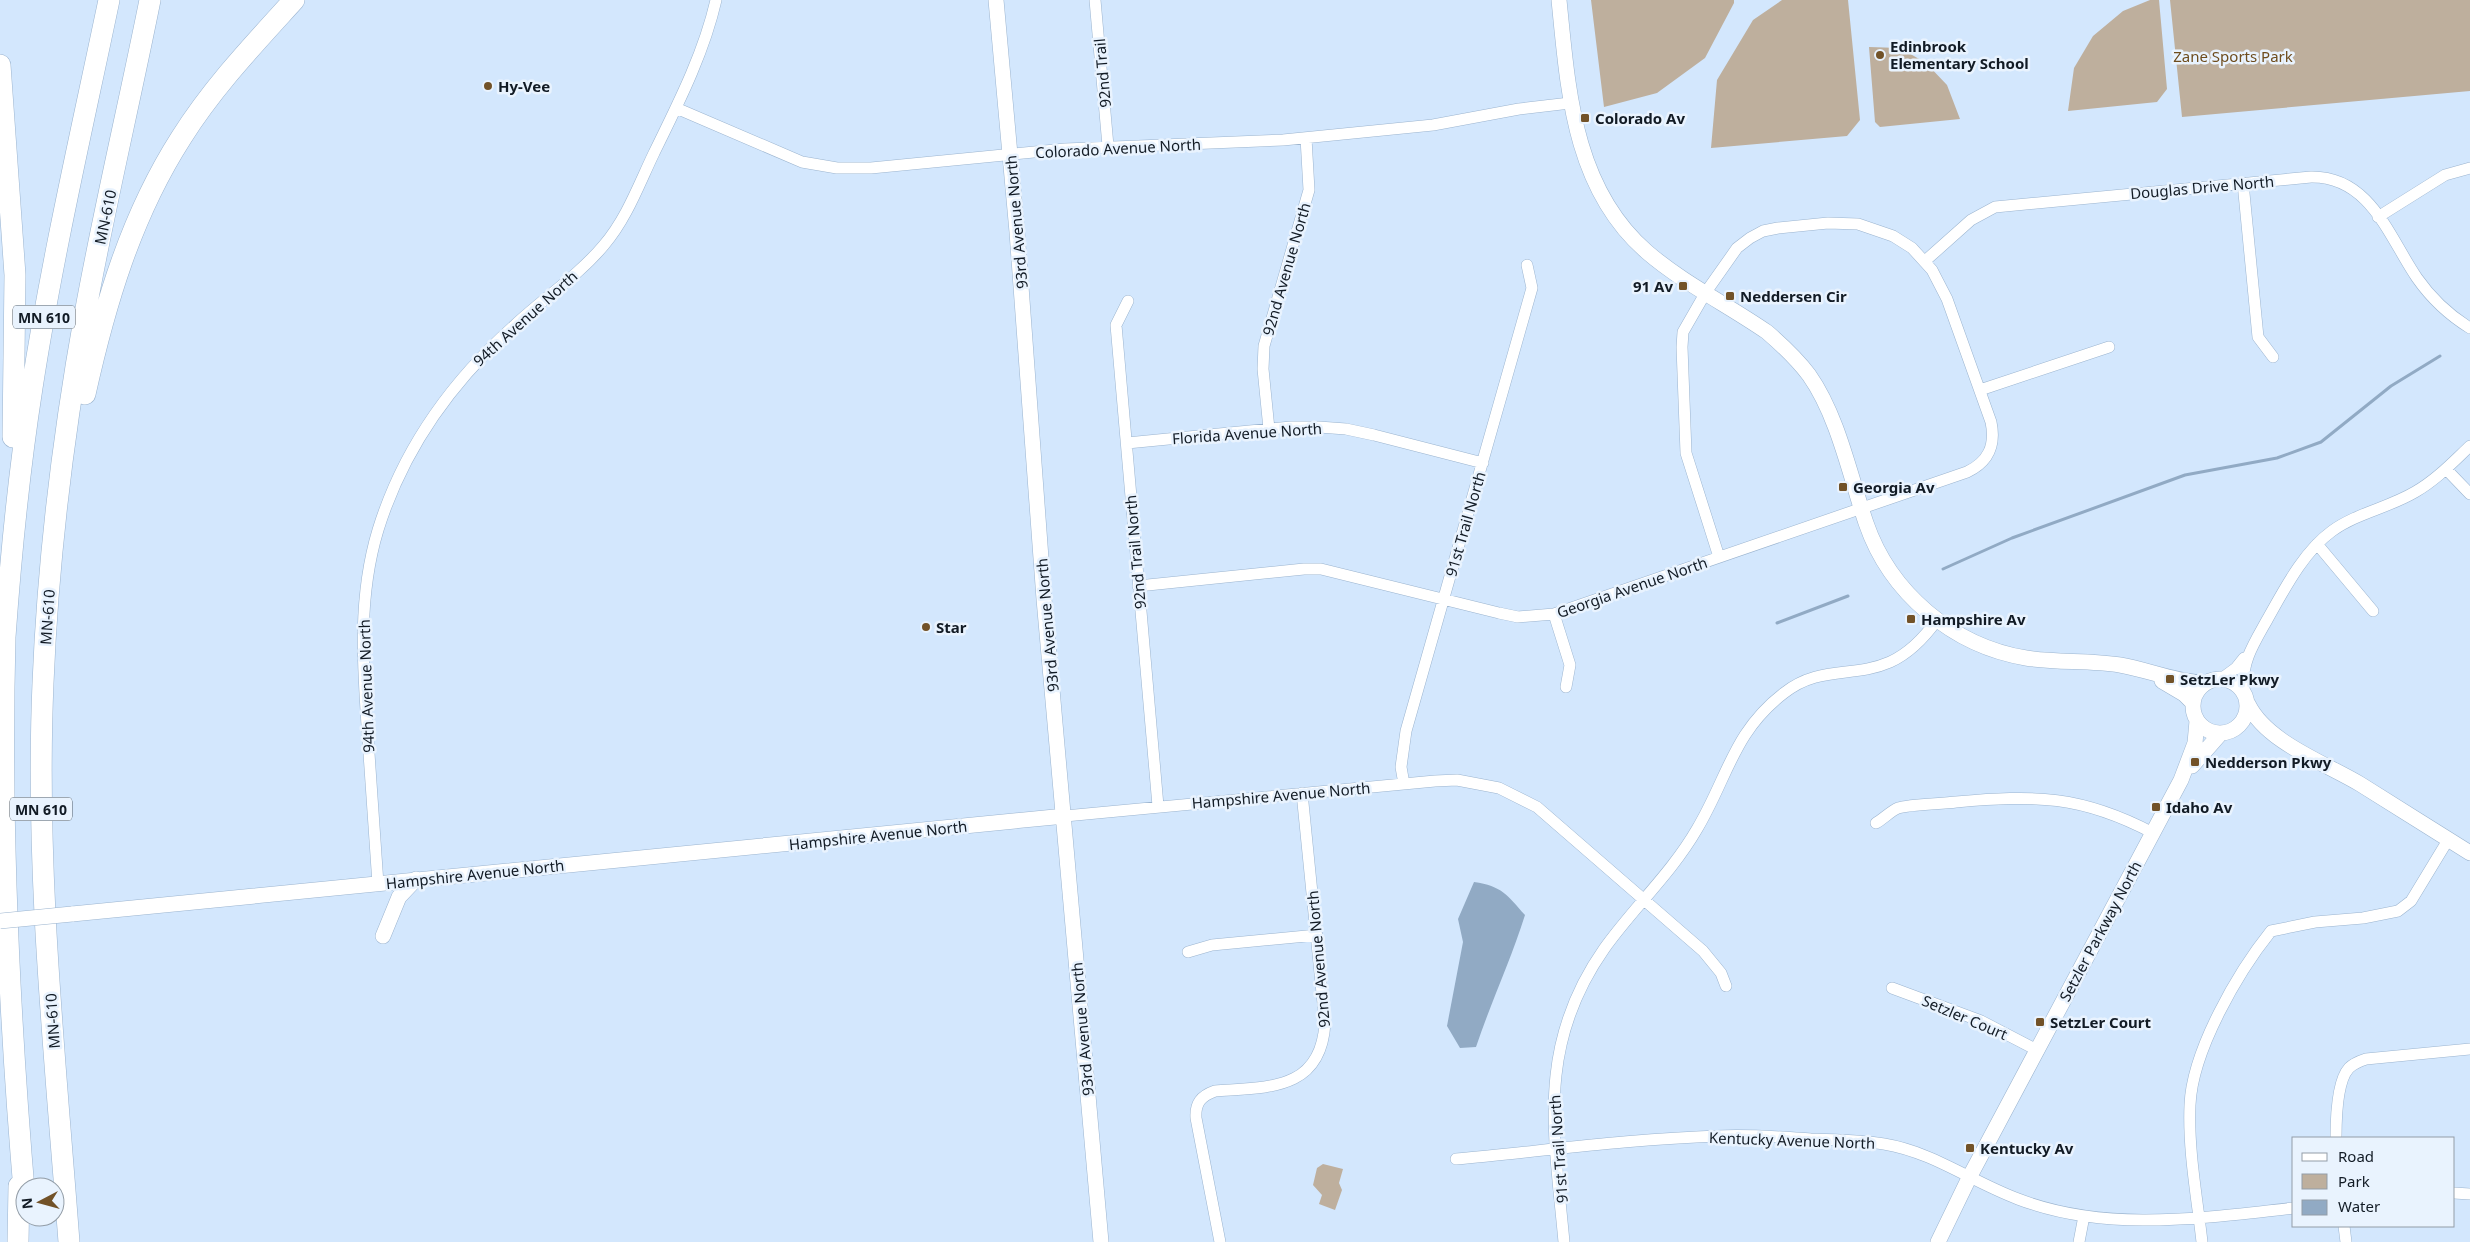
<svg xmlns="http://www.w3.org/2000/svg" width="2470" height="1242" viewBox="0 0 2470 1242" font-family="'Noto Sans',sans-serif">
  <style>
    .green { fill: #beaf9d }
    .water { fill: #91aac4 }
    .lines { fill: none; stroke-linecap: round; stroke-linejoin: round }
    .stream { stroke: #91aac4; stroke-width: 3 }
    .minor-casing { stroke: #9bb4cf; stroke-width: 12 }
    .tertiary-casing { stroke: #9bb4cf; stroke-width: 16 }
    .motorway-casing { stroke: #9bb4cf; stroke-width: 22 }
    .minor { stroke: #fff; stroke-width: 11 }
    .tertiary { stroke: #fff; stroke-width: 15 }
    .motorway { stroke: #fff; stroke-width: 21 }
    .tertiary-bridge-casing { stroke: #9bb4cf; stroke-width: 16; stroke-linecap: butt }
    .tertiary-bridge { stroke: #fff; stroke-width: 15 }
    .poi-dot { fill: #725228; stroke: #e9f3fe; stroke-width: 2 }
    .labels { text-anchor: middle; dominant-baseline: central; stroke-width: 5; stroke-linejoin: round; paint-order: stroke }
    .shield { fill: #e9f3fe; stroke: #525c66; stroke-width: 1 }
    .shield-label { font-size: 14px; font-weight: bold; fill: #121b25 }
    .poi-label { font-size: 15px; font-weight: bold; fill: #121b25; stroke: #e9f3fe; text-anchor: start }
    .park-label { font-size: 15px; fill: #6e4c1d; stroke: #e9f3fe }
    .street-label { font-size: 15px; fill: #121b25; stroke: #e9f3fe }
  </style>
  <rect width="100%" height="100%" fill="#d3e7fd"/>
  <path class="green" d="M1591 0H1734V3L1705 58 1657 93 1604 107Z
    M1782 0H1848L1860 120 1847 136 1711 148 1717 80 1753 20Z
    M2150 0H2159L2167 89 2157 102 2068 111 2074 68 2093 36 2123 11Z
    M2170 0H2470V91L2182 117Z
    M1869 47 1900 48 1926 63 1947 85 1960 119 1880 127 1875 122Z
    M1323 1164 1343 1169 1339 1183 1342 1190 1335 1210 1319 1204 1322 1195 1313 1185 1317 1168Z"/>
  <path class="water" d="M1474 882C1502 886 1507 895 1525 915 1511 960 1491 1002 1476 1047L1460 1048 1447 1026 1463 942 1458 919Z"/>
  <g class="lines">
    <path class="stream" d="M1943 569 2012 538 2185 475 2277 458 2321 442 2391 386 2440 356
      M1777 623 1848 596"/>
    <defs>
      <path id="minor" d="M1095 0 1108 146
        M676 108 802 162 837 168H871L1065 149 1283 140 1433 125 1519 109 1570 103
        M2243 183 2258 337 2273 357
        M2378 217 2445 175 2470 168
        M1925 261 1971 220 1995 207 2311 177C2370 176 2389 237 2417 278 2431 298 2449 315 2470 328
        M1128 301 1116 325 1158 806
        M1980 390 2109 347
        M1269 429 1263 369 1264 346 1309 190 1306 138
        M1127 443 1291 427H1319L1346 429 1374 435 1483 463
        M2446 469 2470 494
        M2317 544 2373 611
        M1138 586 1304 569H1321L1499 613 1518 617 1554 614 1967 472C1988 462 1996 446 1991 422L1947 299 1932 270 1912 248 1893 236 1858 224 1828 223 1778 228 1763 231 1750 238 1737 248 1706 292 1683 332 1682 347 1686 453 1719 557
        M1554 614 1570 665 1566 687
        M2221 679 2236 668 2244 658
        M2243 690C2242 661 2253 645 2267 620 2284 590 2303 552 2332 531 2357 513 2388 508 2415 492 2436 480 2452 463 2470 446
        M1404 784 1401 767 1406 731 1532 288 1527 265
        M1065 816 1435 781 1457 780 1499 788 1537 807 1703 951 1721 973 1726 986
        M1876 823C1883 819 1891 811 1898 808 1910 804 1941 804 1956 802 2035 795 2081 795 2153 833
        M378 884C375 835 371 787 368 739 363 669 357 599 378 530 403 449 452 381 515 325 544 298 579 275 604 245 627 218 639 184 654 153 678 104 704 53 716 0
        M1188 952 1212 945 1317 935
        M1892 988 1981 1021 2037 1050
        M2336 1138C2336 1121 2337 1081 2349 1068 2354 1063 2360 1061 2366 1059L2470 1049
        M1456 1159C1543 1151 1630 1139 1717 1136 1748 1134 1780 1137 1811 1139 1835 1140 1860 1140 1884 1144 1933 1152 1972 1182 2018 1199 2107 1233 2202 1218 2294 1208
        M2454 1193 2470 1194
        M2344 1226 2346 1242
        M1220 1242 1196 1118C1195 1103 1201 1096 1215 1091 1268 1087 1321 1091 1325 1023L1302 793
        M1564 1242C1554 1132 1536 1046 1604 949 1633 908 1671 874 1697 829 1728 777 1733 732 1784 693 1819 665 1854 678 1890 662 1910 653 1924 638 1937 620
        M2079 1242 2084 1216
        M2202 1242C2197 1197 2188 1150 2190 1105 2192 1051 2238 972 2271 931L2315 922 2363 918 2398 911 2411 901 2448 840"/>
      <path id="tertiary" d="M996 0 1017 232 1044 599 1101 1242
        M1559 0C1568 89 1573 188 1647 252 1683 283 1728 305 1767 332 1782 345 1797 359 1809 375 1838 416 1850 476 1866 523 1890 593 1953 646 2026 658 2057 663 2089 660 2120 665 2149 670 2175 682 2205 683
        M2193 706a27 27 0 1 1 54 0a27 27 0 1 1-54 0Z
        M2162 681 2184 694 2193 703
        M2248 704C2266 742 2325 763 2360 784 2397 807 2433 830 2470 853
        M2192 766 2221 733
        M72 914 1065 816
        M383 936 399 897 416 879
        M1938 1242 1970 1176 2181 780 2195 743 2197 721"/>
      <path id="motorway" d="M0 65 15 275 13 437
        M85 394C105 304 131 216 181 138 213 87 254 44 294 0
        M25 1202C9 1015 0 824 5 637 11 553 19 471 32 388 52 258 82 129 109 0
        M18 1242 19 1186
        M69 1242C55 1056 35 870 43 683 48 559 63 436 85 314 104 209 129 105 150 0"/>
    </defs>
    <use href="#minor" class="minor-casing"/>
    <use href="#tertiary" class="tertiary-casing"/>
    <use href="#motorway" class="motorway-casing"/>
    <use href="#minor" class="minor"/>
    <use href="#tertiary" class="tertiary"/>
    <use href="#motorway" class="motorway"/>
    <defs>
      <path id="tertiary-bridge" d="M0 921 72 914"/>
    </defs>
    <use href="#tertiary-bridge" class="tertiary-bridge-casing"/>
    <use href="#tertiary-bridge" class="tertiary-bridge"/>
  </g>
  <g class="poi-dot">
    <circle cx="1880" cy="55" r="5"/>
    <circle cx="488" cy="86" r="5"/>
    <rect x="1580" y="113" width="10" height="10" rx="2.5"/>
    <rect x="1678" y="281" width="10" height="10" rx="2.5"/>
    <rect x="1725" y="291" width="10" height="10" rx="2.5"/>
    <rect x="1838" y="482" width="10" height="10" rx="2.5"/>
    <rect x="1906" y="614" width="10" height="10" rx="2.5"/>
    <circle cx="926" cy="627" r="5"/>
    <rect x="2165" y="674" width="10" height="10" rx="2.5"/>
    <rect x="2190" y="757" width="10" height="10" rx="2.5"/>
    <rect x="2151" y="802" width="10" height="10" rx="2.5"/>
    <rect x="2035" y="1017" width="10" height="10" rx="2.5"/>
    <rect x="1965" y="1143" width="10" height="10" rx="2.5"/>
  </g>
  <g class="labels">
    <g class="shield">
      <rect x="13" y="305.5" width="62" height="23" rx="4"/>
      <rect x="10" y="797.5" width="62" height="23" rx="4"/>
    </g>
    <g class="shield-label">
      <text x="44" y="317">MN 610</text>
      <text x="41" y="809">MN 610</text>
    </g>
    <g class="poi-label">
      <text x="1890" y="46">Edinbrook<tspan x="1890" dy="17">Elementary School</tspan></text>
      <text x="498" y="86">Hy-Vee</text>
      <text x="1595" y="118">Colorado Av</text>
      <text x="1673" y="286" text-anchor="end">91 Av</text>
      <text x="1740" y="296">Neddersen Cir</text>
      <text x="1853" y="487">Georgia Av</text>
      <text x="1921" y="619">Hampshire Av</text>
      <text x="936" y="627">Star</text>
      <text x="2180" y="679">SetzLer Pkwy</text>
      <text x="2205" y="762">Nedderson Pkwy</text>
      <text x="2166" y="807">Idaho Av</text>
      <text x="2050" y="1022">SetzLer Court</text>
      <text x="1980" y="1148">Kentucky Av</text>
    </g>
    <g class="park-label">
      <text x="2233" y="56">Zane Sports Park</text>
    </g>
    <g class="street-label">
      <text transform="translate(1102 73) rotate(-95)">92nd Trail</text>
      <text transform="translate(1118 148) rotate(-3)">Colorado Avenue North</text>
      <text transform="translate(2202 187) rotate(-5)">Douglas Drive North</text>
      <text transform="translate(105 217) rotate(-78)">MN-610</text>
      <text transform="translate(1016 222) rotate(-95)">93rd Avenue North</text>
      <text transform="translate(1286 269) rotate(-74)">92nd Avenue North</text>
      <text transform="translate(525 318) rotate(-42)">94th Avenue North</text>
      <text transform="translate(1247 433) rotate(-4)">Florida Avenue North</text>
      <text transform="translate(1465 524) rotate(-74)">91st Trail North</text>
      <text transform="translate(1135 552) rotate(-95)">92nd Trail North</text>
      <text transform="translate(1632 587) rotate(-19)">Georgia Avenue North</text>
      <text transform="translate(47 617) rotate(-86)">MN-610</text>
      <text transform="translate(1047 625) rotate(-95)">93rd Avenue North</text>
      <text transform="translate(366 686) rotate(-92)">94th Avenue North</text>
      <text transform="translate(1281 795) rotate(-5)">Hampshire Avenue North</text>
      <text transform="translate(878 835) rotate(-6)">Hampshire Avenue North</text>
      <text transform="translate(475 874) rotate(-6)">Hampshire Avenue North</text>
      <text transform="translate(2100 931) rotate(-62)">Setzler Parkway North</text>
      <text transform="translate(1318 959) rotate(-95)">92nd Avenue North</text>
      <text transform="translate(1965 1017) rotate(23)">Setzler Court</text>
      <text transform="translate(52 1021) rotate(-94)">MN-610</text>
      <text transform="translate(1082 1029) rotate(-95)">93rd Avenue North</text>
      <text transform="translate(1792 1140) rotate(2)">Kentucky Avenue North</text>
      <text transform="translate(1558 1149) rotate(-94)">91st Trail North</text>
    </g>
  </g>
  <rect x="2292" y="1137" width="162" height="90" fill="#e9f3fe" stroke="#939da7"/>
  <rect x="2302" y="1153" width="25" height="8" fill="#ffffff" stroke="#939da7"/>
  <text x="2338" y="1162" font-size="15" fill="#121b25">Road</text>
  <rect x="2302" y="1174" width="25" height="15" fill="#beaf9d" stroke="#939da7"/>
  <text x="2338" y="1187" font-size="15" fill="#121b25">Park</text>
  <rect x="2302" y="1200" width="25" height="15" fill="#91aac4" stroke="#939da7"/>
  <text x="2338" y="1212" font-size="15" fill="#121b25">Water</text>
  <g transform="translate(40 1202) rotate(264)"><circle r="24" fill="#e9f3fe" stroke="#939da7"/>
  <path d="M0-4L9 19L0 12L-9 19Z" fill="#725228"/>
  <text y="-8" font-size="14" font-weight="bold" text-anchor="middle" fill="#121b25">N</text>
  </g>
</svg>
